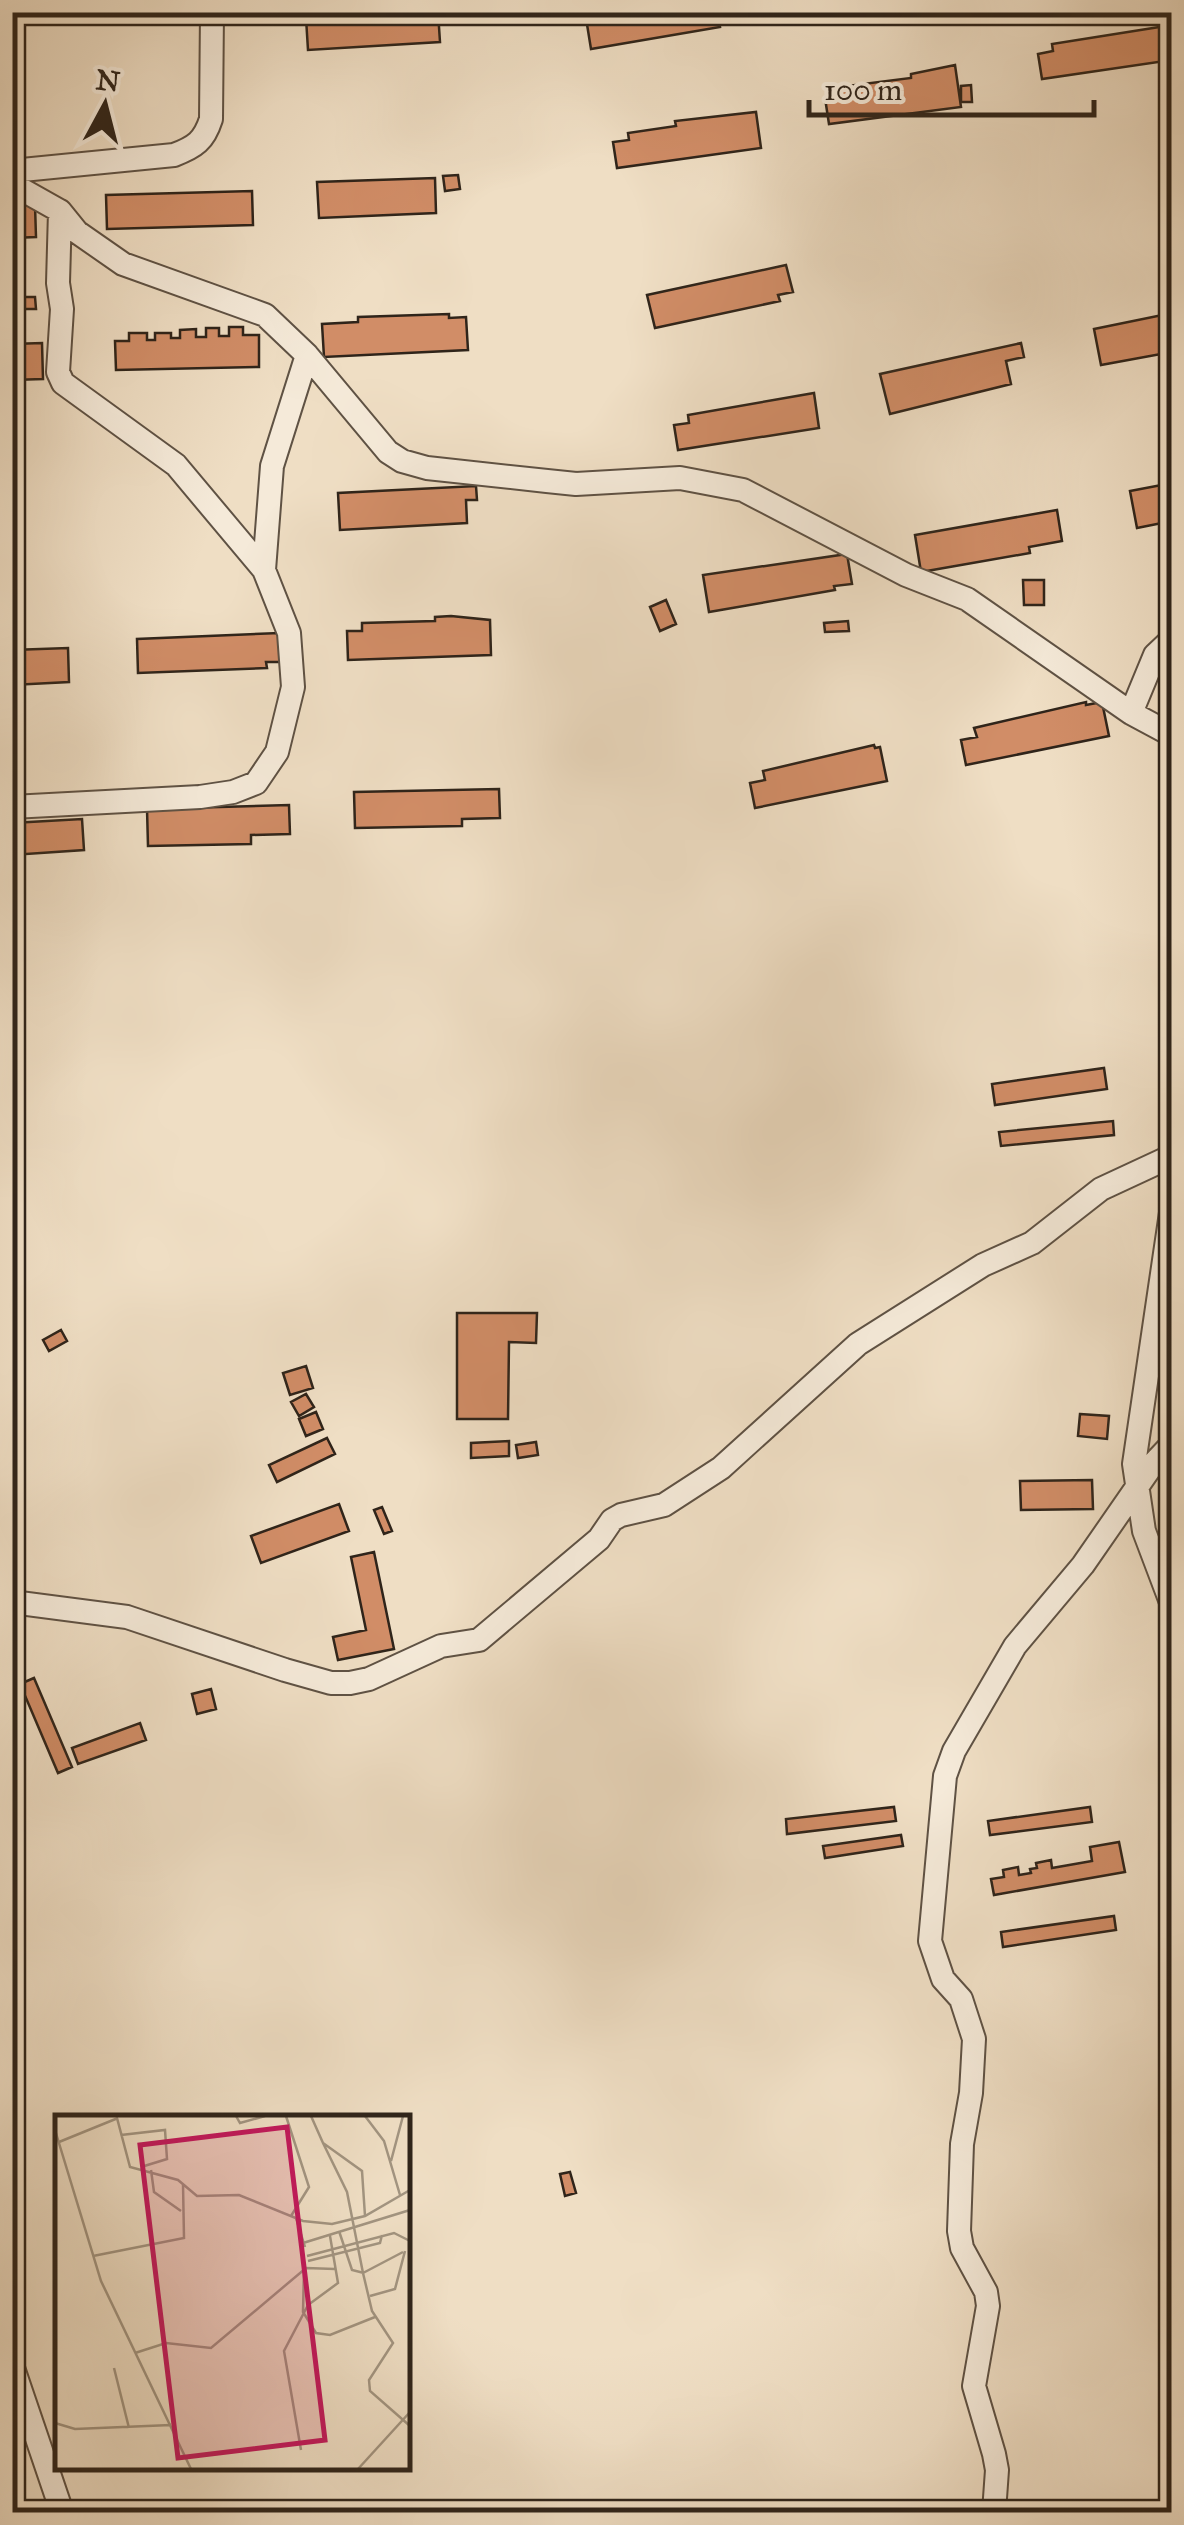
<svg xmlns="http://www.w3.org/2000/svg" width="1184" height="2525" viewBox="0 0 1184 2525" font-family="'IM FELL Great Primer',serif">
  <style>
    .building { fill: #d18d67; stroke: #2f241a; stroke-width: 2.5 }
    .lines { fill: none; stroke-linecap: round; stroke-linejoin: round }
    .minor-casing { stroke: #5f5244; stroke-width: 26 }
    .minor { stroke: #f5ead9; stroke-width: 22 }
    .inset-road { fill: none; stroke: #a29480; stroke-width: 2.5 }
    .view { fill: #c2185b; fill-opacity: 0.15; stroke: #c2185b; stroke-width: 5 }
    .inset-edge { fill: none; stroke: #2f241a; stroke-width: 5 }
  </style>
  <rect width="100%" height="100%" fill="#efdec4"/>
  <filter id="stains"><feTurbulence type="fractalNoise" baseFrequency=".002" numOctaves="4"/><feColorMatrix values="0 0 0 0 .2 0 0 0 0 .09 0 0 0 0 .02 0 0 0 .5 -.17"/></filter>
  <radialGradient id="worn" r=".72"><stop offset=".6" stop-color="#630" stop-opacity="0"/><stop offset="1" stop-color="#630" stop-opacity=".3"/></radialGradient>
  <path class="building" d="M321 12H438L440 42 308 50 306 18 322 17Z
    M585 12H732L733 18 719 20 720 27 591 49Z
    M1172 25V60L1042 79 1038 54 1053 51 1052 44Z
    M955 65 961 107 829 124 825 98 840 96 839 87 911 78V74Z
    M971 85 972 102H961V86Z
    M756 112 761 148 617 168 613 142 629 140 628 133 676 126 675 121Z
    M458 175 460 189 445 191 443 176Z
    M435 178 436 213 319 218 317 182Z
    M252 191 253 225 107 229 106 195Z
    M12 205H35L36 237 12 238Z
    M786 265 793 292 778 295 780 301 655 328 647 295Z
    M18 297H35L36 309H18Z
    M1172 313V352L1101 365 1094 329Z
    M449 314V318L466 317 468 350 324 357 322 324 358 322V317Z
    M229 327H243V335H259V367L116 370 115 341H129V333H147V340H155V333H171V338H180V330L196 329V337H206V328H219V336H229Z
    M42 343 43 379 12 380V344Z
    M1021 343 1024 357 1006 361 1011 384 890 414 880 374Z
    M814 393 819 428 678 450 674 425 689 423 688 415Z
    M1172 483V521L1137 528 1130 491Z
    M476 486 477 500H466L467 523 340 530 338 493Z
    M1057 510 1062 541 1029 547 1030 553 921 572 915 535Z
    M847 554 852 584 834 586 835 590 709 612 703 575Z
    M1023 580H1044V605H1024Z
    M666 600 676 624 660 631 650 607Z
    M451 616 490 620 491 655 348 660 347 631H362V623L435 621V617Z
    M848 621 849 631 825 632 824 623Z
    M279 633 281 662H266L267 668 138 673 137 639Z
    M68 648 69 682 12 685V650Z
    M1086 702V705L1102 702 1109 736 966 765 961 740 977 737 974 728Z
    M874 745 875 748 880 747 887 781 755 808 750 783 765 780 763 771Z
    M499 789 500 818 462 819V826L355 828 354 792Z
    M289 805 290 834 251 835V844L148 846 147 809Z
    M82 819 84 850 12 855V823Z
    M1104 1068 1107 1089 995 1105 992 1084Z
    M1113 1121 1114 1135 1001 1146 999 1132Z
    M457 1313H537L536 1343 509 1342 508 1419H457Z
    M61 1330 67 1341 49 1351 43 1340Z
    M306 1366 313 1388 290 1395 283 1373Z
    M306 1394 314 1407 299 1416 291 1402Z
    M316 1412 323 1429 306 1436 299 1419Z
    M1080 1414 1109 1416 1107 1439 1078 1436Z
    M327 1438 335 1454 277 1482 269 1465Z
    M509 1441V1456L471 1458V1443Z
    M536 1442 538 1455 518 1458 516 1445Z
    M1092 1480 1093 1509 1021 1510 1020 1481Z
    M339 1504 349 1531 261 1563 251 1536Z
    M382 1507 392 1531 384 1534 374 1510Z
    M374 1552 394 1649 338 1660 333 1637 366 1630 351 1557Z
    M34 1678 72 1767 58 1773 20 1684Z
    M211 1689 216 1709 197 1714 192 1694Z
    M140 1723 146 1740 78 1764 72 1748Z
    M894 1807 896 1821 787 1834 786 1819Z
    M1090 1807 1092 1822 990 1835 988 1821Z
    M901 1835 903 1846 825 1858 823 1846Z
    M1119 1842 1125 1872 994 1895 991 1879 1004 1877 1003 1870 1018 1867 1019 1875 1031 1873 1030 1869 1037 1868 1036 1863 1051 1860 1052 1868 1092 1861 1090 1847Z
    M1114 1916 1116 1930 1003 1947 1001 1932Z
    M570 2172 576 2193 565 2196 560 2174Z"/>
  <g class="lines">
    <defs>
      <path id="minor" d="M12 171 174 155C195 147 204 141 211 119L212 12
        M12 184 60 211 77 232 123 264 265 315 307 355 388 452 402 461 427 468 547 481 576 484 680 478 743 490 906 575 967 599 1131 713 1172 735
        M264 570 272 466 307 355
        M1131 713 1155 655 1172 639
        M1171 735 1172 839
        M12 807 200 797 233 792 256 783 277 752 293 687 289 633 264 570 176 465 63 383 58 372 62 309 58 283 60 211
        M1172 1206 1134 1464 1144 1531 1172 1605
        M12 1602 127 1617 285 1670 331 1683H350L369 1679 441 1646 479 1640 599 1539 612 1520 621 1515 664 1505 721 1468 858 1344 983 1265 1032 1243 1101 1189 1172 1156
        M12 2365 62 2512
        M994 2512 997 2470 994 2454 974 2386 988 2306 986 2292 962 2248 959 2231 962 2144 971 2093 974 2039 961 1999 943 1979 930 1941 945 1776 954 1751 1015 1646 1083 1565 1153 1464 1172 1444"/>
    </defs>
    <use href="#minor" class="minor-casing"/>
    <use href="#minor" class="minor"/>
  </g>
  <g transform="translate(55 2115)">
    <rect width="355" height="355" fill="#efdec4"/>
    <path class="inset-road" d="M181 1 185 8 210 1M231 1 254 72 236 101M256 1 268 28 307 56 310 101M310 1 329 26 345 80M62 3 75 52 123 65 142 81 184 80 248 106 277 109 310 101 355 75M0 15 46 166 136 354M66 20 110 15 112 44 86 52M4 27 63 3M268 28 292 77 308 158M336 46 348 1M96 55 99 77 126 96M241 103 250 132M284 116 297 155 309 158M248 128 355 95M38 141 129 123 128 69M252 141 339 118 355 126M253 146 325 128 327 120M249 155 248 197 261 218 275 220 320 202M308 158 317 196 338 228 314 265 315 276 355 311M308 158 348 137M315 181 340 174 350 136M80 238 111 228 156 233 251 153 280 154M59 253 74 313M0 308 20 314 116 310M246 335 229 236 253 190 283 168 275 121M303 354 355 297"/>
    <path class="view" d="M232 12 270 325 123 343 85 30Z"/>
    <rect width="355" height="355" class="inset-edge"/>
  </g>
  <rect width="1184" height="2525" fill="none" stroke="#efdec4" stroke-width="50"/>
  <rect x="15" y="15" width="1154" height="2495" fill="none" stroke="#2f241a" stroke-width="5"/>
  <rect x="25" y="25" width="1134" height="2475" fill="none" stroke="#2f241a" stroke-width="2.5"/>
  <g transform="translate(105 105) rotate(7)" stroke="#f5ead9" stroke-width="8" paint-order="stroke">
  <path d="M0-8L18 38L0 25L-18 38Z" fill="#2f241a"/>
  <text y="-15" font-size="28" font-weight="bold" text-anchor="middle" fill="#2f241a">N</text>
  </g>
  <path d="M809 100v15h285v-15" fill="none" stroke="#2f241a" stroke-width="5"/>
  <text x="824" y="100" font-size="30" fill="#2f241a" stroke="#f5ead9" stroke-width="8" paint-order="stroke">100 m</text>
  <rect width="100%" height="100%" filter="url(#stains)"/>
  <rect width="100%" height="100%" fill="url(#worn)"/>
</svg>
